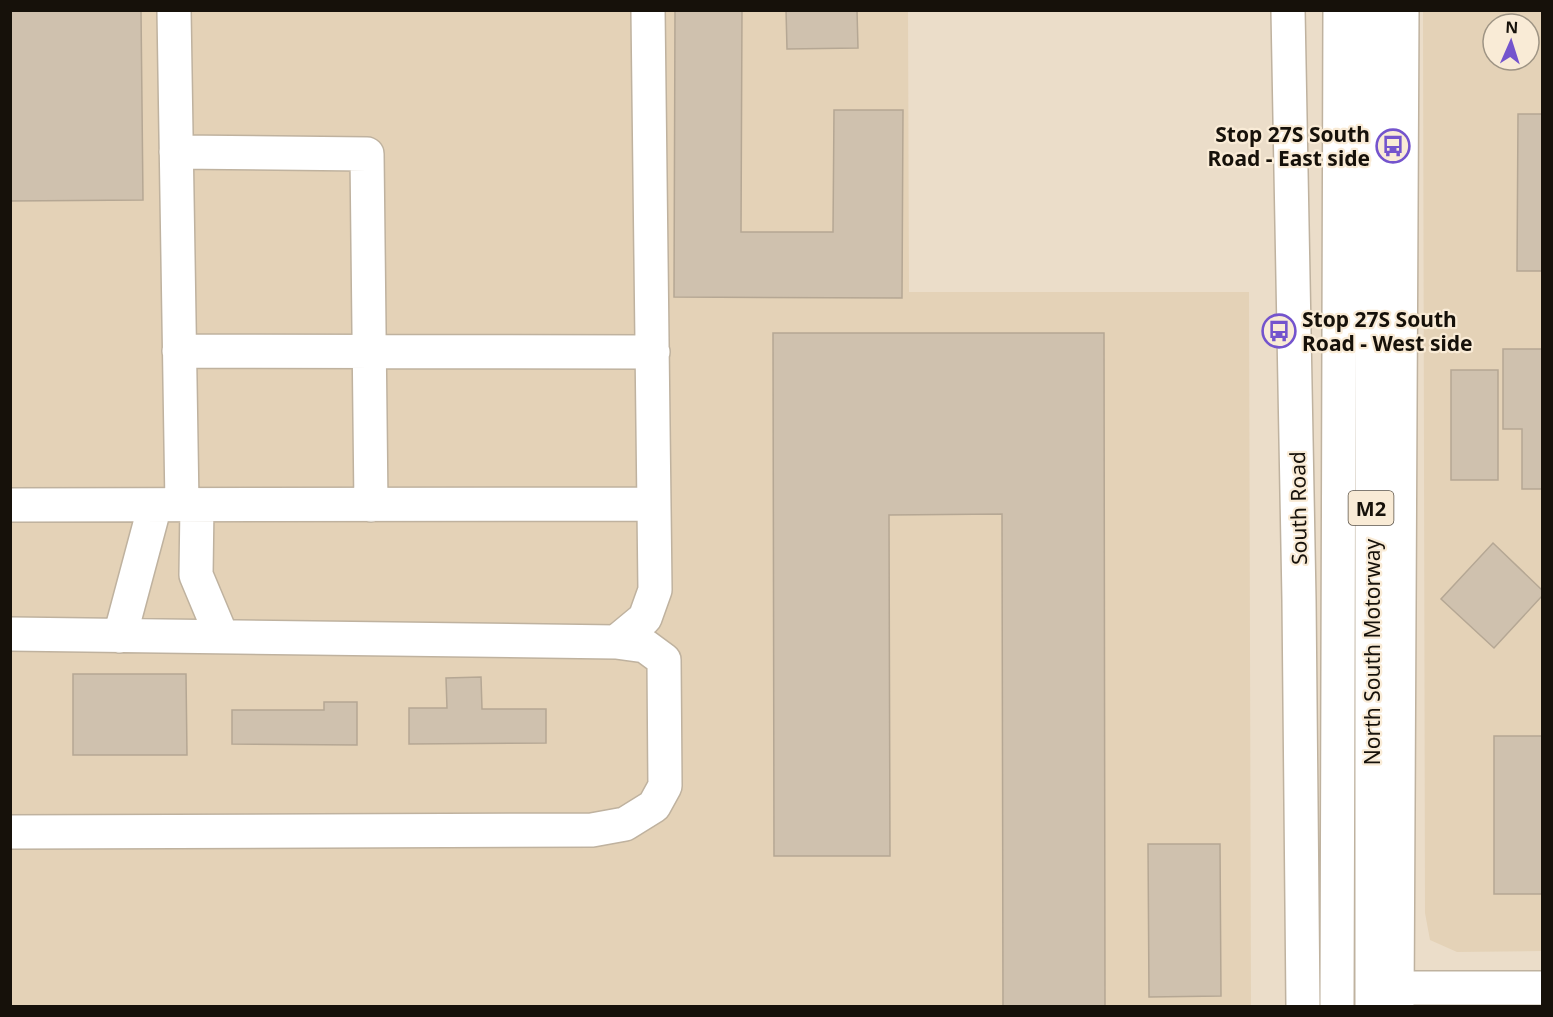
<svg xmlns="http://www.w3.org/2000/svg" width="1553" height="1017" viewBox="0 0 1553 1017" font-family="'Noto Sans',sans-serif">
  <style>
    .built { fill: #e4d2b7; fill-rule: evenodd }
    .building { fill: #cfc1ae; stroke: #b5a794; stroke-width: 1.5 }
    .lines { fill: none; stroke-linecap: round; stroke-linejoin: round }
    .minor-casing { stroke: #bfb29f; stroke-width: 36 }
    .highway-casing { stroke: #bfb29f; stroke-width: 36 }
    .minor { stroke: #fff; stroke-width: 33 }
    .highway { stroke: #fff; stroke-width: 33 }
    .labels { text-anchor: middle; dominant-baseline: central; stroke-width: 4.5; stroke-linejoin: round; paint-order: stroke }
    .shield { fill: #f9ebd6; stroke: #5a5247; stroke-width: 1.5 }
    .shield-label { font-size: 20px; font-weight: bold; fill: #16110a }
    .poi-label { font-size: 21px; font-weight: bold; fill: #16110a; stroke: #f9ebd6; text-anchor: end }
    .street-label { font-size: 21px; fill: #16110a; stroke: #f9ebd6 }
  </style>
  <rect width="100%" height="100%" fill="#ebddc9"/>
  <path class="built" d="M10 11H908L909 292H1249L1251 1006H11Z
    M1423 11H1542V951L1457 952 1430 940 1425 913ZM1493 24H1529V60H1493Z"/>
  <path class="building" d="M10 10H141L143 200 10 201Z
    M675 10H742L741 232H833L834 110H903L902 298 674 297Z
    M786 10H857L858 48 787 49Z
    M1518 114H1542V271H1517Z
    M773 333H1104L1105 1006H1003L1002 514 889 515 890 856H774Z
    M1503 349H1542V489H1522V429H1503Z
    M1451 370H1498V480H1451Z
    M1493 543 1542 590V596L1494 648 1441 599Z
    M73 674H186L187 755H73Z
    M481 677 482 709H546V743L409 744V708H447L446 678Z
    M324 702H357V745L232 744V710H324Z
    M1494 736H1542V894H1494Z
    M1148 844H1220L1221 996 1149 997Z"/>
  <g class="lines">
    <defs>
      <path id="minor" d="M174 10 182 505
        M176 152 367 154 371 505
        M179 351 653 352
        M10 505 654 504
        M197 505 196 575 222 637
        M10 634 616 642 645 646 664 660 665 786 654 806 625 824 592 830 10 832
        M120 636 155 505
        M616 642 645 618 655 590 648 10
        M1397 988H1542"/>
      <path id="highway" d="M1288 10 1299 600 1303 1006
        M1372 10V1006
        M1337 1006 1340 10
        M1397 1006 1402 10"/>
    </defs>
    <use href="#minor" class="minor-casing"/>
    <use href="#highway" class="highway-casing"/>
    <use href="#minor" class="minor"/>
    <use href="#highway" class="highway"/>
  </g>
  <defs>
    <symbol id="bus-ring" viewBox="-11 -11 22 22"><circle r="9.5" fill="#f9ebd6" stroke="#7454cd" stroke-width="1.5"/><path d="M-5-6H5V4H4V6H2V4H-2V6H-4V4H-5ZM-3.5-4V0h7V-4ZM-3.5 1.2v1.5H-2V1.2ZM2 1.2v1.5H3.5V1.2Z" fill="#7454cd"/></symbol>
  </defs>
  <g fill-rule="evenodd">
    <use href="#bus-ring" x="1374" y="127" width="38" height="38"/>
    <use href="#bus-ring" x="1260" y="312" width="38" height="38"/>
  </g>
  <g class="labels">
    <rect class="shield" x="1348.5" y="491" width="45" height="34" rx="4.5"/>
    <g class="shield-label">
      <text x="1371" y="508">M2</text>
    </g>
    <g class="poi-label">
      <text x="1370" y="134">Stop 27S South<tspan x="1370" dy="24">Road - East side</tspan></text>
      <text x="1302" y="319" text-anchor="start">Stop 27S South<tspan x="1302" dy="24">Road - West side</tspan></text>
    </g>
    <g class="street-label">
      <text transform="translate(1298 508) rotate(-91)">South Road</text>
      <text transform="translate(1372 652) rotate(-90)">North South Motorway</text>
    </g>
  </g>
  <rect width="1553" height="1017" fill="none" stroke="#16110a" stroke-width="24"/>
  <g transform="translate(1511 42) rotate(3)"><circle r="28" fill="#f9ebd6" stroke="#9e9484" stroke-width="1.5"/>
  <path d="M0-4.5L10 22L0 15L-10 22Z" fill="#7454cd"/>
  <text y="-9" font-size="16" font-weight="bold" text-anchor="middle" fill="#16110a">N</text>
  </g>
</svg>
